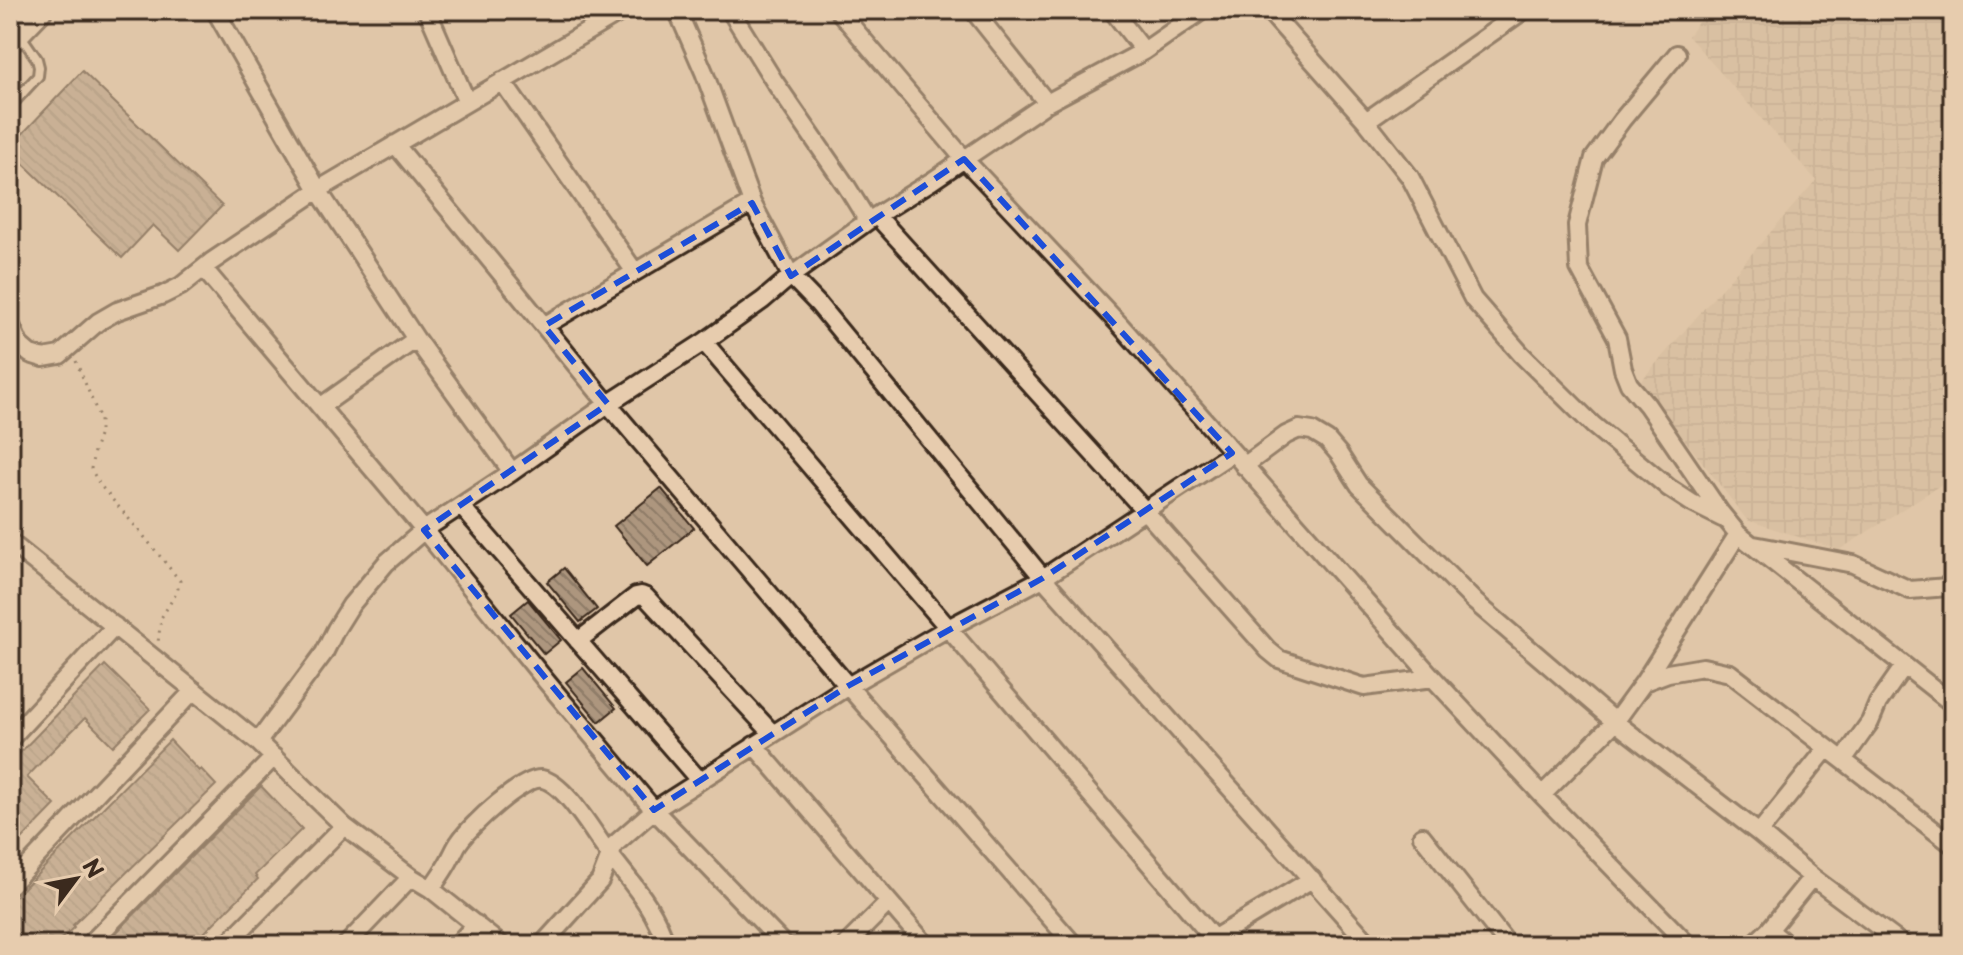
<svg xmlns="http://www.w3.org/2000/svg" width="1963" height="955" viewBox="0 0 1963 955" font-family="'Playpen Sans',sans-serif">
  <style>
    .industrial { fill: url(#industrial-grid) }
    .building { fill: url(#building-back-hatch); stroke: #3b2a1e; stroke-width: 2 }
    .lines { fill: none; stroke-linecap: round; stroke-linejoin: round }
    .service-casing { stroke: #3b2a1e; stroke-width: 14 }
    .minor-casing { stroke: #3b2a1e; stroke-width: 22 }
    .tertiary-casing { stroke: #3b2a1e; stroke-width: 26 }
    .primary-casing { stroke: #3b2a1e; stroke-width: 32 }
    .path { stroke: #3b2a1e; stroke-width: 3; stroke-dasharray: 2 6; stroke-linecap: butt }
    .service { stroke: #e7ccae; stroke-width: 8 }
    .minor { stroke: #e7ccae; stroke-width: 16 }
    .tertiary { stroke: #e7ccae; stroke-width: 20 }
    .primary { stroke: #e7ccae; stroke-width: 26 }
    .marked { fill: none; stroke: #1d4ed8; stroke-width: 6; stroke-dasharray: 16 10; stroke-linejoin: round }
  </style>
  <defs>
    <pattern id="industrial-grid" width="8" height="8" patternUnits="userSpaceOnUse" patternTransform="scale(2)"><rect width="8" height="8" fill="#d1b89b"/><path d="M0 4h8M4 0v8" fill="none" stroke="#b49e85"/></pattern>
    <pattern id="building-back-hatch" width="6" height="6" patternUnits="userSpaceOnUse" patternTransform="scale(2)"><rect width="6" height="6" fill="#ad967e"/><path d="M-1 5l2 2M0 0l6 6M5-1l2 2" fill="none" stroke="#8e7b67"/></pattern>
  </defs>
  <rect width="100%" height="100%" fill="#e0c6a8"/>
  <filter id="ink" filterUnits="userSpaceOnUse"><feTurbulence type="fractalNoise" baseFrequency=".0125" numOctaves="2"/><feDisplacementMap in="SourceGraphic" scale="16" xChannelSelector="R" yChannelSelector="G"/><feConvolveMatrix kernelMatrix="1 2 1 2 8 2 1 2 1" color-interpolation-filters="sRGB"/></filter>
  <g filter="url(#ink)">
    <path class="industrial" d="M1707 10H1953V477L1839 550 1747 520 1640 382 1816 180 1688 36Z"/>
    <path class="building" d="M82 71 222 206 179 250 153 225 122 258 10 151V147Z
      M661 488 694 528 647 566 614 526Z
      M564 568 597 609 580 622 547 582Z
      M528 600 561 640 544 654 511 614Z
      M105 665 150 709 113 746 85 718 48 755 27 777 55 805 19 842 10 833V763Z
      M583 668 616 708 599 722 566 682Z
      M170 740 199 771 201 769 216 785 73 925 74 927 55 945H10V902Z
      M261 786 302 829 255 875 258 879 192 945H104Z"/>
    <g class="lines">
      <defs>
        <path id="service" d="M10 101 16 100 38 76 39 67 37 59 19 33"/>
        <path id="minor" d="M215 10 318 190 416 339 512 472
          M427 10 467 102
          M677 10 704 72 752 203 791 276 818 304 1043 578 1370 945
          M730 10 774 81 847 187 868 221
          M838 10 964 159 1120 325 1433 678 1542 795 1688 945
          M973 10 1047 103
          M1112 10 1144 51
          M1268 10 1366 121 1410 177 1473 299 1521 354 1593 425 1669 488 1692 503 1722 518
          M1677 54 1622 120 1594 158 1577 225 1579 268 1617 338 1623 369 1629 384 1647 405 1720 512 1738 534 1953 704
          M502 81 635 272
          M1366 121 1524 10
          M395 144 608 404 848 686 1074 945
          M877 216 1146 512 1268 650 1279 659 1291 663 1364 687 1433 678
          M204 269 424 530 546 681 654 810 784 945
          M544 326 752 203
          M16 342 30 354 43 358 60 355 98 322 117 311 163 295 181 286 211 262 318 190 624 10
          M704 342 1219 945
          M320 407 416 339
          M1244 466 1286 435 1299 429 1312 431 1327 440 1339 454 1359 485 1475 602 1615 722 1759 833 1812 877 1903 945
          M461 506 699 780
          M10 542 258 742 344 826 411 877 431 889 501 945
          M1754 545 1853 564 1910 590 1948 587 1953 588
          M578 641 636 596 641 595 646 597 772 733
          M1644 682 1668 673 1703 667 1730 673 1953 845
          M10 739 115 626
          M258 742 324 653 336 629 351 605 386 563 424 530 512 472 608 404 704 342 763 300 791 276 868 221 932 181 1047 103 1144 51 1203 10
          M754 745 926 945
          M1843 760 1870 722 1878 703 1904 666
          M1542 795 1615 722 1644 682 1738 534
          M1759 833 1827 748
          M1422 836 1508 945
          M10 885 194 690
          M431 889C438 878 446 868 451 857 454 852 456 846 460 841 470 826 523 776 542 779 564 783 591 829 604 847 628 880 654 904 666 945
          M1769 930 1787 945
          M89 945 274 757
          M226 945 344 826
          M346 945 411 877
          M457 945 476 924
          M542 945 600 881 614 845 654 810 848 686 948 628 1043 578 1232 453
          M846 945 889 902
          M1203 945 1312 879
          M1753 945 1769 930 1812 877"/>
        <path id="tertiary" d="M10 328 16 342 10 347"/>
        <path id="primary" d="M10 39 38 10"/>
      </defs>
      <use href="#service" class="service-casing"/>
      <use href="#minor" class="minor-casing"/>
      <use href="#tertiary" class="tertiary-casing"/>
      <use href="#primary" class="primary-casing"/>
      <path class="path" d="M76 361 100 419V433L94 451 91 469 100 485 142 534 180 581 177 592 161 618 158 643"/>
      <use href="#service" class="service"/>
      <use href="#minor" class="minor"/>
      <use href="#tertiary" class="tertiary"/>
      <use href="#primary" class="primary"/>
    </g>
  </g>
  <path d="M0 0H1963V955H0ZM964 159 1232 453 1043 578 848 686 654 810 424 530 608 404 544 326 752 203 791 276Z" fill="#e0c6a8" fill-opacity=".55" fill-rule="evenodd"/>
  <path class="marked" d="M964 159 1232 453 1043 578 848 686 654 810 424 530 608 404 544 326 752 203 791 276Z"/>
  <rect width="1963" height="955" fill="none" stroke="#e7ccae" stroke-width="40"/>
  <rect x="20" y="20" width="1923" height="915" fill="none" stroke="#3b2a1e" stroke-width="3" filter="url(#ink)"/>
  <g transform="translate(76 879) rotate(58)" stroke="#e7ccae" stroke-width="6" paint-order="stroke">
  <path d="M0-6L14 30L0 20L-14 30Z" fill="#3b2a1e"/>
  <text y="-12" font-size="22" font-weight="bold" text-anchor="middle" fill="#3b2a1e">N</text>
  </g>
</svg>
